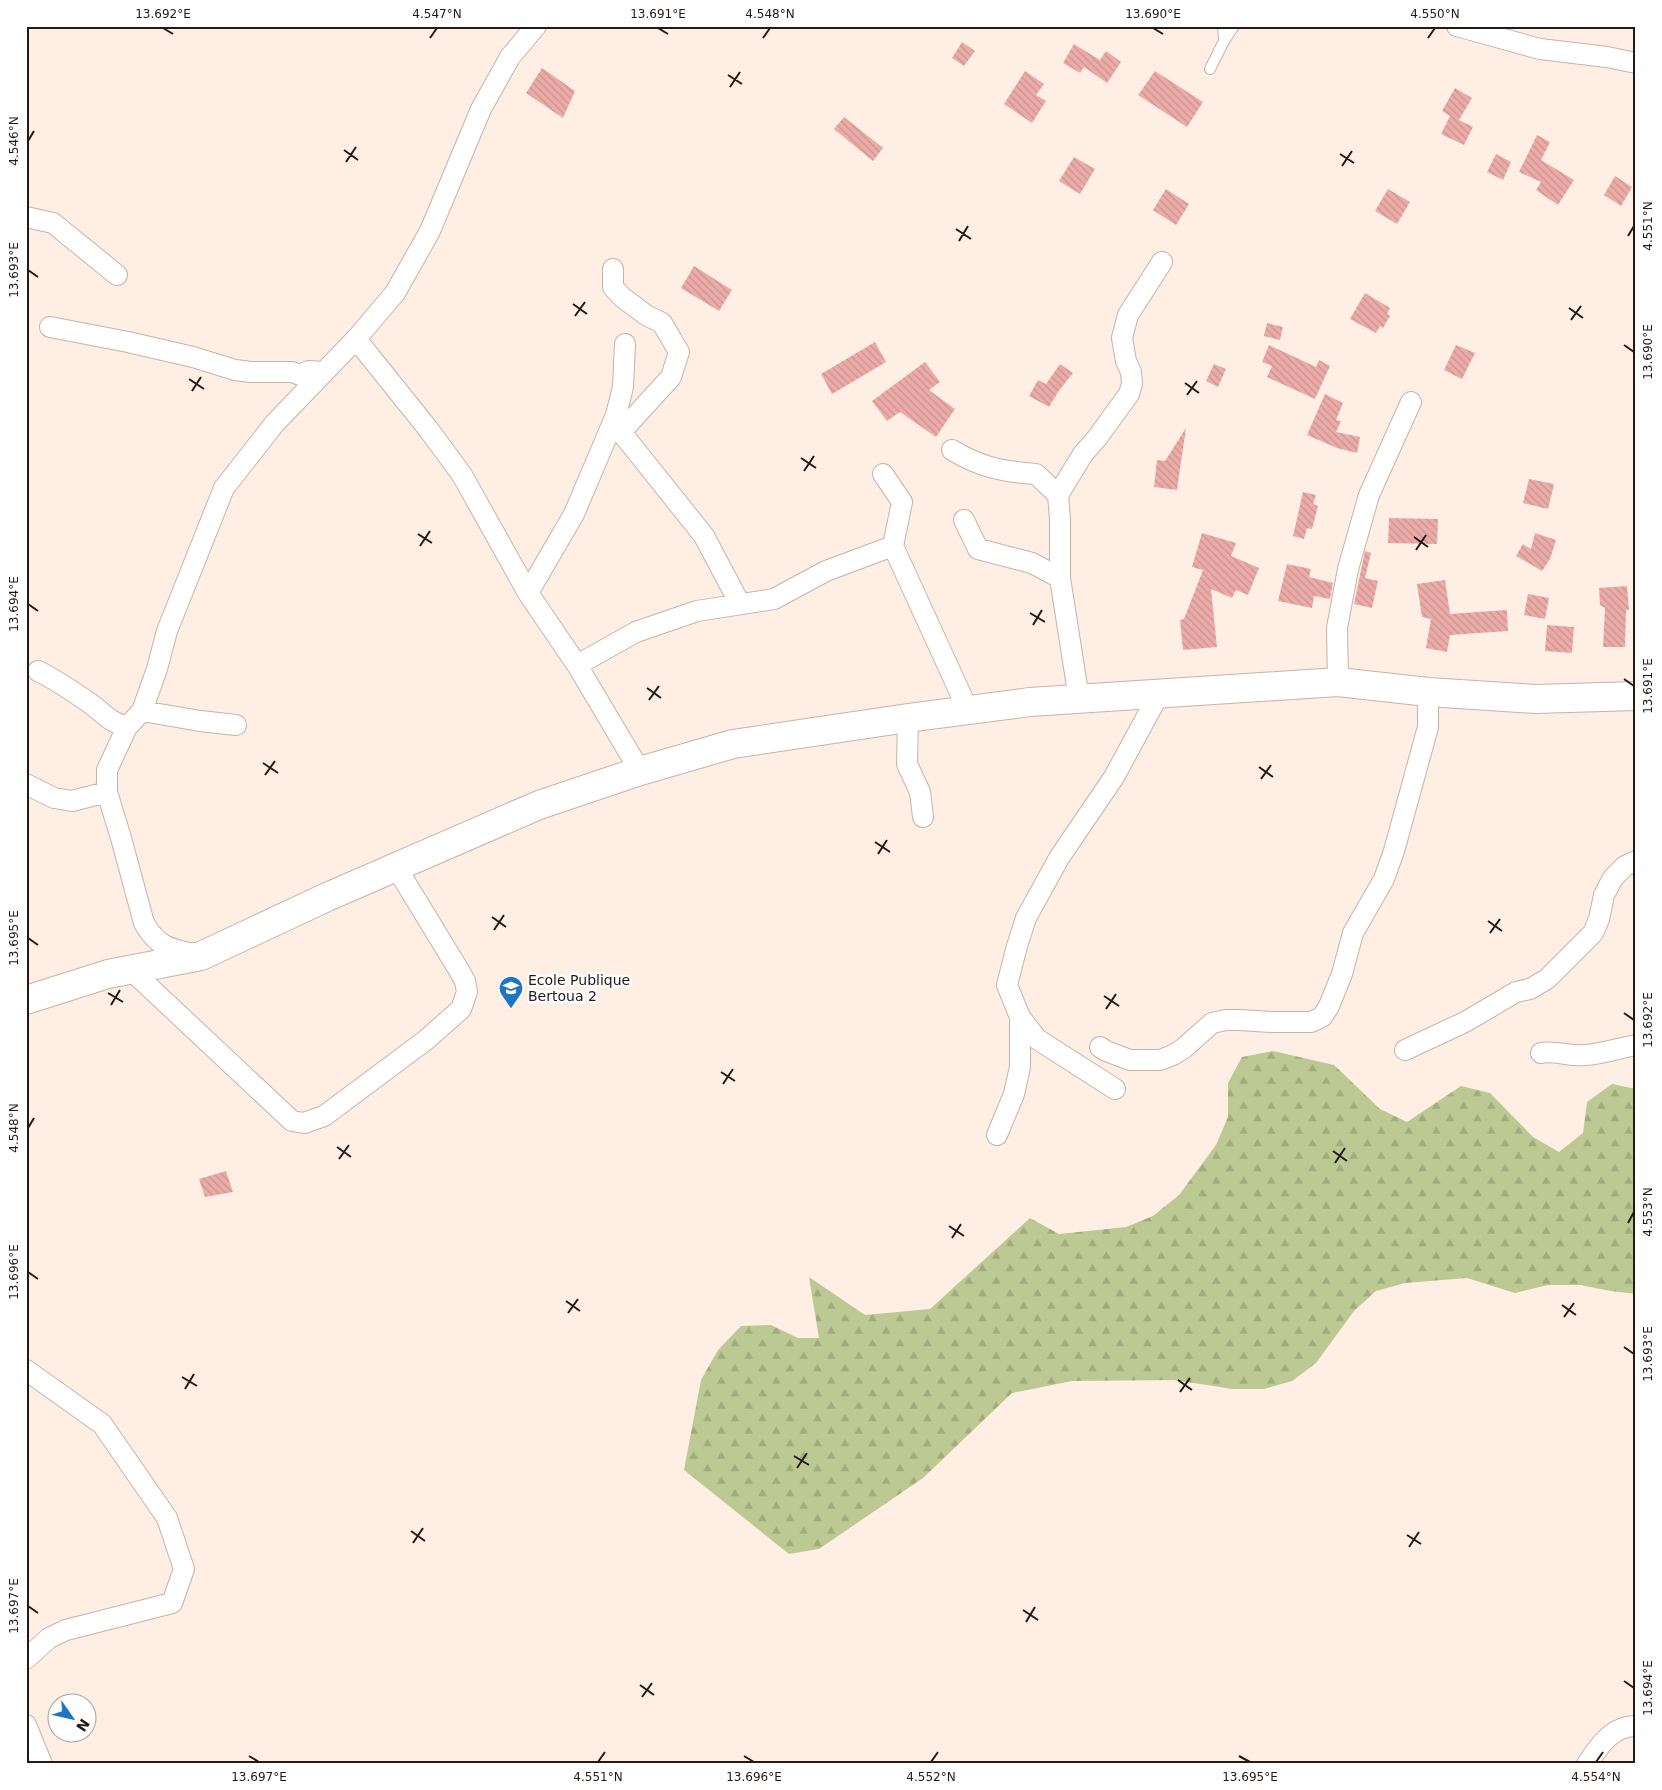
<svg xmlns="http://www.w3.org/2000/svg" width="1662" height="1790" viewBox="0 0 1662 1790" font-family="'DejaVu Sans',sans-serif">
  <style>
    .forest { fill: url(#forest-firs) }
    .building { fill: url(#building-back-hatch) }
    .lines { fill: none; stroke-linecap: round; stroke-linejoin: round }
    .lane-casing { stroke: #c6b3a7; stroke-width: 12 }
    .street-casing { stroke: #c6b3a7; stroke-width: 22 }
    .secondary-casing { stroke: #c6b3a7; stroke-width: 30 }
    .lane { stroke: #fff; stroke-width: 10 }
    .street { stroke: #fff; stroke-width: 20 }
    .secondary { stroke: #fff; stroke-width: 28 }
    .ticks { fill: none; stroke: #211a16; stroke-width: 2 }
    .labels { text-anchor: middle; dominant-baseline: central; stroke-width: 5; stroke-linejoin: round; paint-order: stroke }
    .poi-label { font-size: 14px; fill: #211a16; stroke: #fefefe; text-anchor: start }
    .neatline { fill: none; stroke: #211a16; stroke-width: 2 }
    .ticks-label { font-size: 12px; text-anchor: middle; fill: #211a16 }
  </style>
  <defs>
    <pattern id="forest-firs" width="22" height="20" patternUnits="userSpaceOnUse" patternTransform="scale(1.25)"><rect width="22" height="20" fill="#bcc992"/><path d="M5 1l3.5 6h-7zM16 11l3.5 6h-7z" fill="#a1ac7d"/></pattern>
    <pattern id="building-back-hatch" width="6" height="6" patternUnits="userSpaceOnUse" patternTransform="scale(1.25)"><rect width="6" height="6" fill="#ebaba9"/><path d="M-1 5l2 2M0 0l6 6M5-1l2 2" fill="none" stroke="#c99391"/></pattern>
  </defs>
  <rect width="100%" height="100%" fill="#feeee4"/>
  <path class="forest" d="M1273 1051 1334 1065 1380 1109 1407 1122 1461 1086 1490 1093 1533 1137 1559 1152 1583 1133 1587 1102 1612 1084 1636 1089V1294L1611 1291 1580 1285H1548L1515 1293 1467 1278 1405 1283 1376 1291 1354 1311 1316 1363 1292 1381 1264 1389H1233L1174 1380 1072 1381 1012 1393 923 1478 819 1549 789 1554 684 1470 701 1380 718 1350 741 1326 771 1325 798 1338H819L809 1277 865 1315 930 1309 1030 1218 1059 1234 1126 1227 1153 1216 1179 1195 1216 1145 1228 1117V1083L1242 1057Z"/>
  <path class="building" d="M962 42 975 51 964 66 952 58Z
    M1074 44 1100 60 1106 51 1121 62 1107 83 1084 67 1080 73 1063 63Z
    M542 68 575 91 563 118 526 93Z
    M1025 71 1044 84 1036 95 1046 101 1032 123 1004 104Z
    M1155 71 1203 102 1187 127 1138 95Z
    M1455 88 1472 98 1459 120 1473 127 1464 145 1441 134 1450 116 1442 111Z
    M844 117 883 148 873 161 834 129Z
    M1537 135 1550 142 1541 160 1574 180 1558 205 1536 190 1541 182 1519 172Z
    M1496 154 1511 162 1503 180 1487 172Z
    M1074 157 1095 169 1080 194 1059 181Z
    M1615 176 1632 187 1621 206 1604 195Z
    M1166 189 1189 204 1176 225 1153 210Z
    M1388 189 1410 202 1397 224 1375 211Z
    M694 266 732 290 719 311 681 288Z
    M1365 293 1390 308 1387 314 1390 316 1383 328 1380 326 1376 333 1350 319Z
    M1267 323 1283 327 1280 340 1264 336Z
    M875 342 886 362 832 394 821 374Z
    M1269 345 1316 367 1319 360 1330 366 1315 399 1267 377 1272 366 1262 362Z
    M1456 345 1475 353 1462 379 1444 370Z
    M925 362 940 382 929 390 955 409 936 437 900 412 887 421 872 401Z
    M1060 364 1073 373 1058 392 1049 407 1029 396 1038 380 1046 384Z
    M1214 364 1226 369 1218 387 1206 381Z
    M1325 394 1343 403 1336 420 1341 421 1336 432 1360 437 1357 453 1337 448 1307 435Z
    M1186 428 1177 490 1154 487 1157 460 1165 461Z
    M1529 479 1554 484 1548 509 1523 503Z
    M1303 492 1316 495 1313 504 1318 506 1312 529 1307 528 1304 539 1293 536Z
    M1389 518 1438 519 1437 544 1388 543Z
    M1202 533 1236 543 1231 556 1259 568 1248 595 1236 590 1232 598 1211 589 1217 647 1183 650 1180 620 1184 619 1203 570 1192 567Z
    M1535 533 1556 540 1550 559 1542 571 1516 556 1523 544 1531 549Z
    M1365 551 1371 553 1365 578 1378 581 1372 608 1354 604Z
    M1287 564 1311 569 1309 577 1333 583 1330 599 1314 596 1312 608 1278 601Z
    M1445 580 1450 614 1507 610 1508 631 1450 635 1447 652 1426 648 1431 619 1422 617 1417 584Z
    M1627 586 1629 610H1626L1625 647H1603L1605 608 1600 605 1599 588Z
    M1528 594 1549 598 1545 619 1524 615Z
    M1547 625 1574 627 1572 653 1545 651Z
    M226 1171 233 1192 205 1197 199 1179Z"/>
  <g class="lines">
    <defs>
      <path id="lane" d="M1223 26 1224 41
        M1210 69 1224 41 1234 26"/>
      <path id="street" d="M1457 26 1540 49 1607 57 1636 63
        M26 217 53 223 117 275
        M613 269V287L622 297 646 315 662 323 679 352 671 377 621 432 704 536 740 604
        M50 327 128 342 193 357 235 370 251 372H292L300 375 309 371 323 372
        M356 339 429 430 462 475 528 593 577 665 640 771
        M952 450C980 467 1003 472 1036 474L1058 495
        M883 474 902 502 893 546 968 710
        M964 520 978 549 1032 563 1060 578
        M528 593 574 514 616 415 623 387 625 344
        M577 665 636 632 697 611 774 599 826 571 893 546
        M38 671C56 680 74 692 91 704 106 715 108 721 127 727
        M1338 682 1337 628 1348 569 1369 495 1411 402
        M1079 699 1060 578V519L1058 495 1083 454 1097 438 1129 394 1132 384 1131 372 1126 361 1122 338 1128 315 1162 262
        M142 711 200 721 236 725
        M908 718 907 764 920 792 923 817
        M26 784 54 798 72 801 107 792
        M194 954C169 949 157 946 144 923L121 838 107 792V770L127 727 142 711 157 669 167 631 224 488 275 423 356 339 395 293 430 231 481 109 510 57 536 26
        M131 970 292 1121 304 1123 324 1116 426 1040 461 1009 467 992 465 981 457 967 396 867
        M1020 1017 1037 1039 1115 1089
        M1100 1047 1106 1051 1130 1060H1160L1173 1055 1184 1048 1212 1023 1226 1020H1240L1271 1022H1311L1322 1017 1329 1006 1342 974 1353 933 1384 879 1394 851 1428 727V692
        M1405 1050 1465 1022 1516 992 1530 989 1547 979 1593 933 1599 919 1604 895 1613 878 1625 866 1636 861
        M1541 1053C1556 1050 1570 1057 1585 1055 1602 1054 1619 1048 1636 1045
        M997 1135 1014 1094 1020 1067V1017L1007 985 1017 946 1026 918 1059 858 1114 777 1159 694
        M26 1370 102 1424 167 1518 184 1569 172 1603 66 1630 49 1638 26 1659
        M26 1725 42 1764
        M1587 1764C1599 1746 1612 1726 1636 1726"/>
      <path id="secondary" d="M26 1000 108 974 201 956 327 897 539 805 640 771 733 744 908 718 1030 702 1338 682 1428 692 1536 699 1636 696"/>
    </defs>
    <use href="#lane" class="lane-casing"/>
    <use href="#street" class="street-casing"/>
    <use href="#secondary" class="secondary-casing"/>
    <use href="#lane" class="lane"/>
    <use href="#street" class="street"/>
    <use href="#secondary" class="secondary"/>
  </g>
  <path class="ticks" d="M163 28 173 34M658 28 668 34M1153 28 1163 34M430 38 437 28M763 38 770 28M1428 38 1435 28M728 75 742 84M730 87 740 72M28 141 34 131M344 150 358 160M1340 154 1354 163M346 162 356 147M1342 166 1352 151M956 229 971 239M1628 236 1634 226M959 241 968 226M28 270 38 277M573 304 587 314M1569 308 1583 318M575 316 585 302M1571 320 1581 306M1624 345 1634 352M189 379 204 389M1185 383 1199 393M192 391 201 377M1187 395 1197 381M801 458 816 468M804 471 814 456M418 534 432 543M1414 537 1428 547M420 546 430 531M1416 550 1426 535M28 604 38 611M1030 613 1045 622M1033 625 1042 610M1624 679 1634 686M647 688 661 698M649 700 659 686M263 763 278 773M1259 767 1273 777M265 775 275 761M1261 779 1271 765M875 842 890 852M878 854 887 840M492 917 506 927M1488 921 1502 931M494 930 504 915M1490 933 1500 919M28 938 38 945M108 993 123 1002M1104 996 1119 1006M111 1005 120 990M1106 1009 1116 994M1624 1013 1634 1020M721 1072 735 1081M723 1084 733 1069M28 1128 34 1118M337 1147 351 1157M1333 1151 1347 1161M339 1159 349 1145M1335 1163 1345 1148M1628 1223 1634 1212M949 1226 964 1236M952 1238 961 1224M28 1272 38 1279M566 1301 580 1311M1562 1305 1576 1315M568 1313 578 1299M1564 1317 1574 1303M1624 1347 1634 1354M182 1377 197 1386M1178 1380 1192 1390M185 1389 194 1374M1180 1392 1190 1378M794 1456 809 1465M797 1468 807 1453M411 1531 425 1541M1407 1535 1421 1544M413 1543 423 1528M1409 1547 1419 1532M28 1606 38 1613M1023 1610 1038 1620M1026 1622 1035 1607M1624 1681 1634 1688M640 1685 654 1695M642 1697 652 1683M249 1756 259 1762M744 1756 754 1762M1239 1756 1250 1762M598 1762 605 1752M931 1762 938 1752M1596 1762 1603 1752"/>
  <defs>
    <symbol id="school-pin" viewBox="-11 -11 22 30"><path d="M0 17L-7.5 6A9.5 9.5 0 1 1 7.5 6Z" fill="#1e75c2" stroke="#fefefe"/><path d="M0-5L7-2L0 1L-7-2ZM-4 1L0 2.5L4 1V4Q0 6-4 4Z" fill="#fff"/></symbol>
  </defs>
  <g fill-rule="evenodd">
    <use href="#school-pin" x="497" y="974" width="28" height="38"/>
  </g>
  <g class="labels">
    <g class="poi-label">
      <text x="528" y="980">Ecole Publique<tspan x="528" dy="16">Bertoua 2</tspan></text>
    </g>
  </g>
  <rect width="1662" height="1790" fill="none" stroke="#fefefe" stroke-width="55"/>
  <g transform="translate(72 1718) rotate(124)"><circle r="24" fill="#fefefe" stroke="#a6a3a1"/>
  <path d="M0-4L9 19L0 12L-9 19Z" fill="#1e75c2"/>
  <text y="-8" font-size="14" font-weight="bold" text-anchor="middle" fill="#211a16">N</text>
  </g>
  <rect x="28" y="28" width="1606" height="1734" class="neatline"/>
  <g class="ticks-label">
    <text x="163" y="18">13.692°E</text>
    <text x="437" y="18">4.547°N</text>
    <text x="658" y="18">13.691°E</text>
    <text x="770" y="18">4.548°N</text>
    <text x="1153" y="18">13.690°E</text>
    <text x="1435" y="18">4.550°N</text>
    <text transform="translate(14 141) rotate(-90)" y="4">4.546°N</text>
    <text transform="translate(1648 226) rotate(-90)" y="4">4.551°N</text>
    <text transform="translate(14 270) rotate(-90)" y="4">13.693°E</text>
    <text transform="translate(1648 352) rotate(-90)" y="4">13.690°E</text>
    <text transform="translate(14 604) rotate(-90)" y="4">13.694°E</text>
    <text transform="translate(1648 686) rotate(-90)" y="4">13.691°E</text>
    <text transform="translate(14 938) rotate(-90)" y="4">13.695°E</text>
    <text transform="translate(1648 1020) rotate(-90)" y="4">13.692°E</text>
    <text transform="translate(14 1128) rotate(-90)" y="4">4.548°N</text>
    <text transform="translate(1648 1212) rotate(-90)" y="4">4.553°N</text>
    <text transform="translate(14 1272) rotate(-90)" y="4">13.696°E</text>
    <text transform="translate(1648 1354) rotate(-90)" y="4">13.693°E</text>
    <text transform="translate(14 1606) rotate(-90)" y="4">13.697°E</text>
    <text transform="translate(1648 1688) rotate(-90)" y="4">13.694°E</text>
    <text x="259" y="1781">13.697°E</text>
    <text x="598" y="1781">4.551°N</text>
    <text x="754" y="1781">13.696°E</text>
    <text x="931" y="1781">4.552°N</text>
    <text x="1250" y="1781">13.695°E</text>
    <text x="1596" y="1781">4.554°N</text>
  </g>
</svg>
